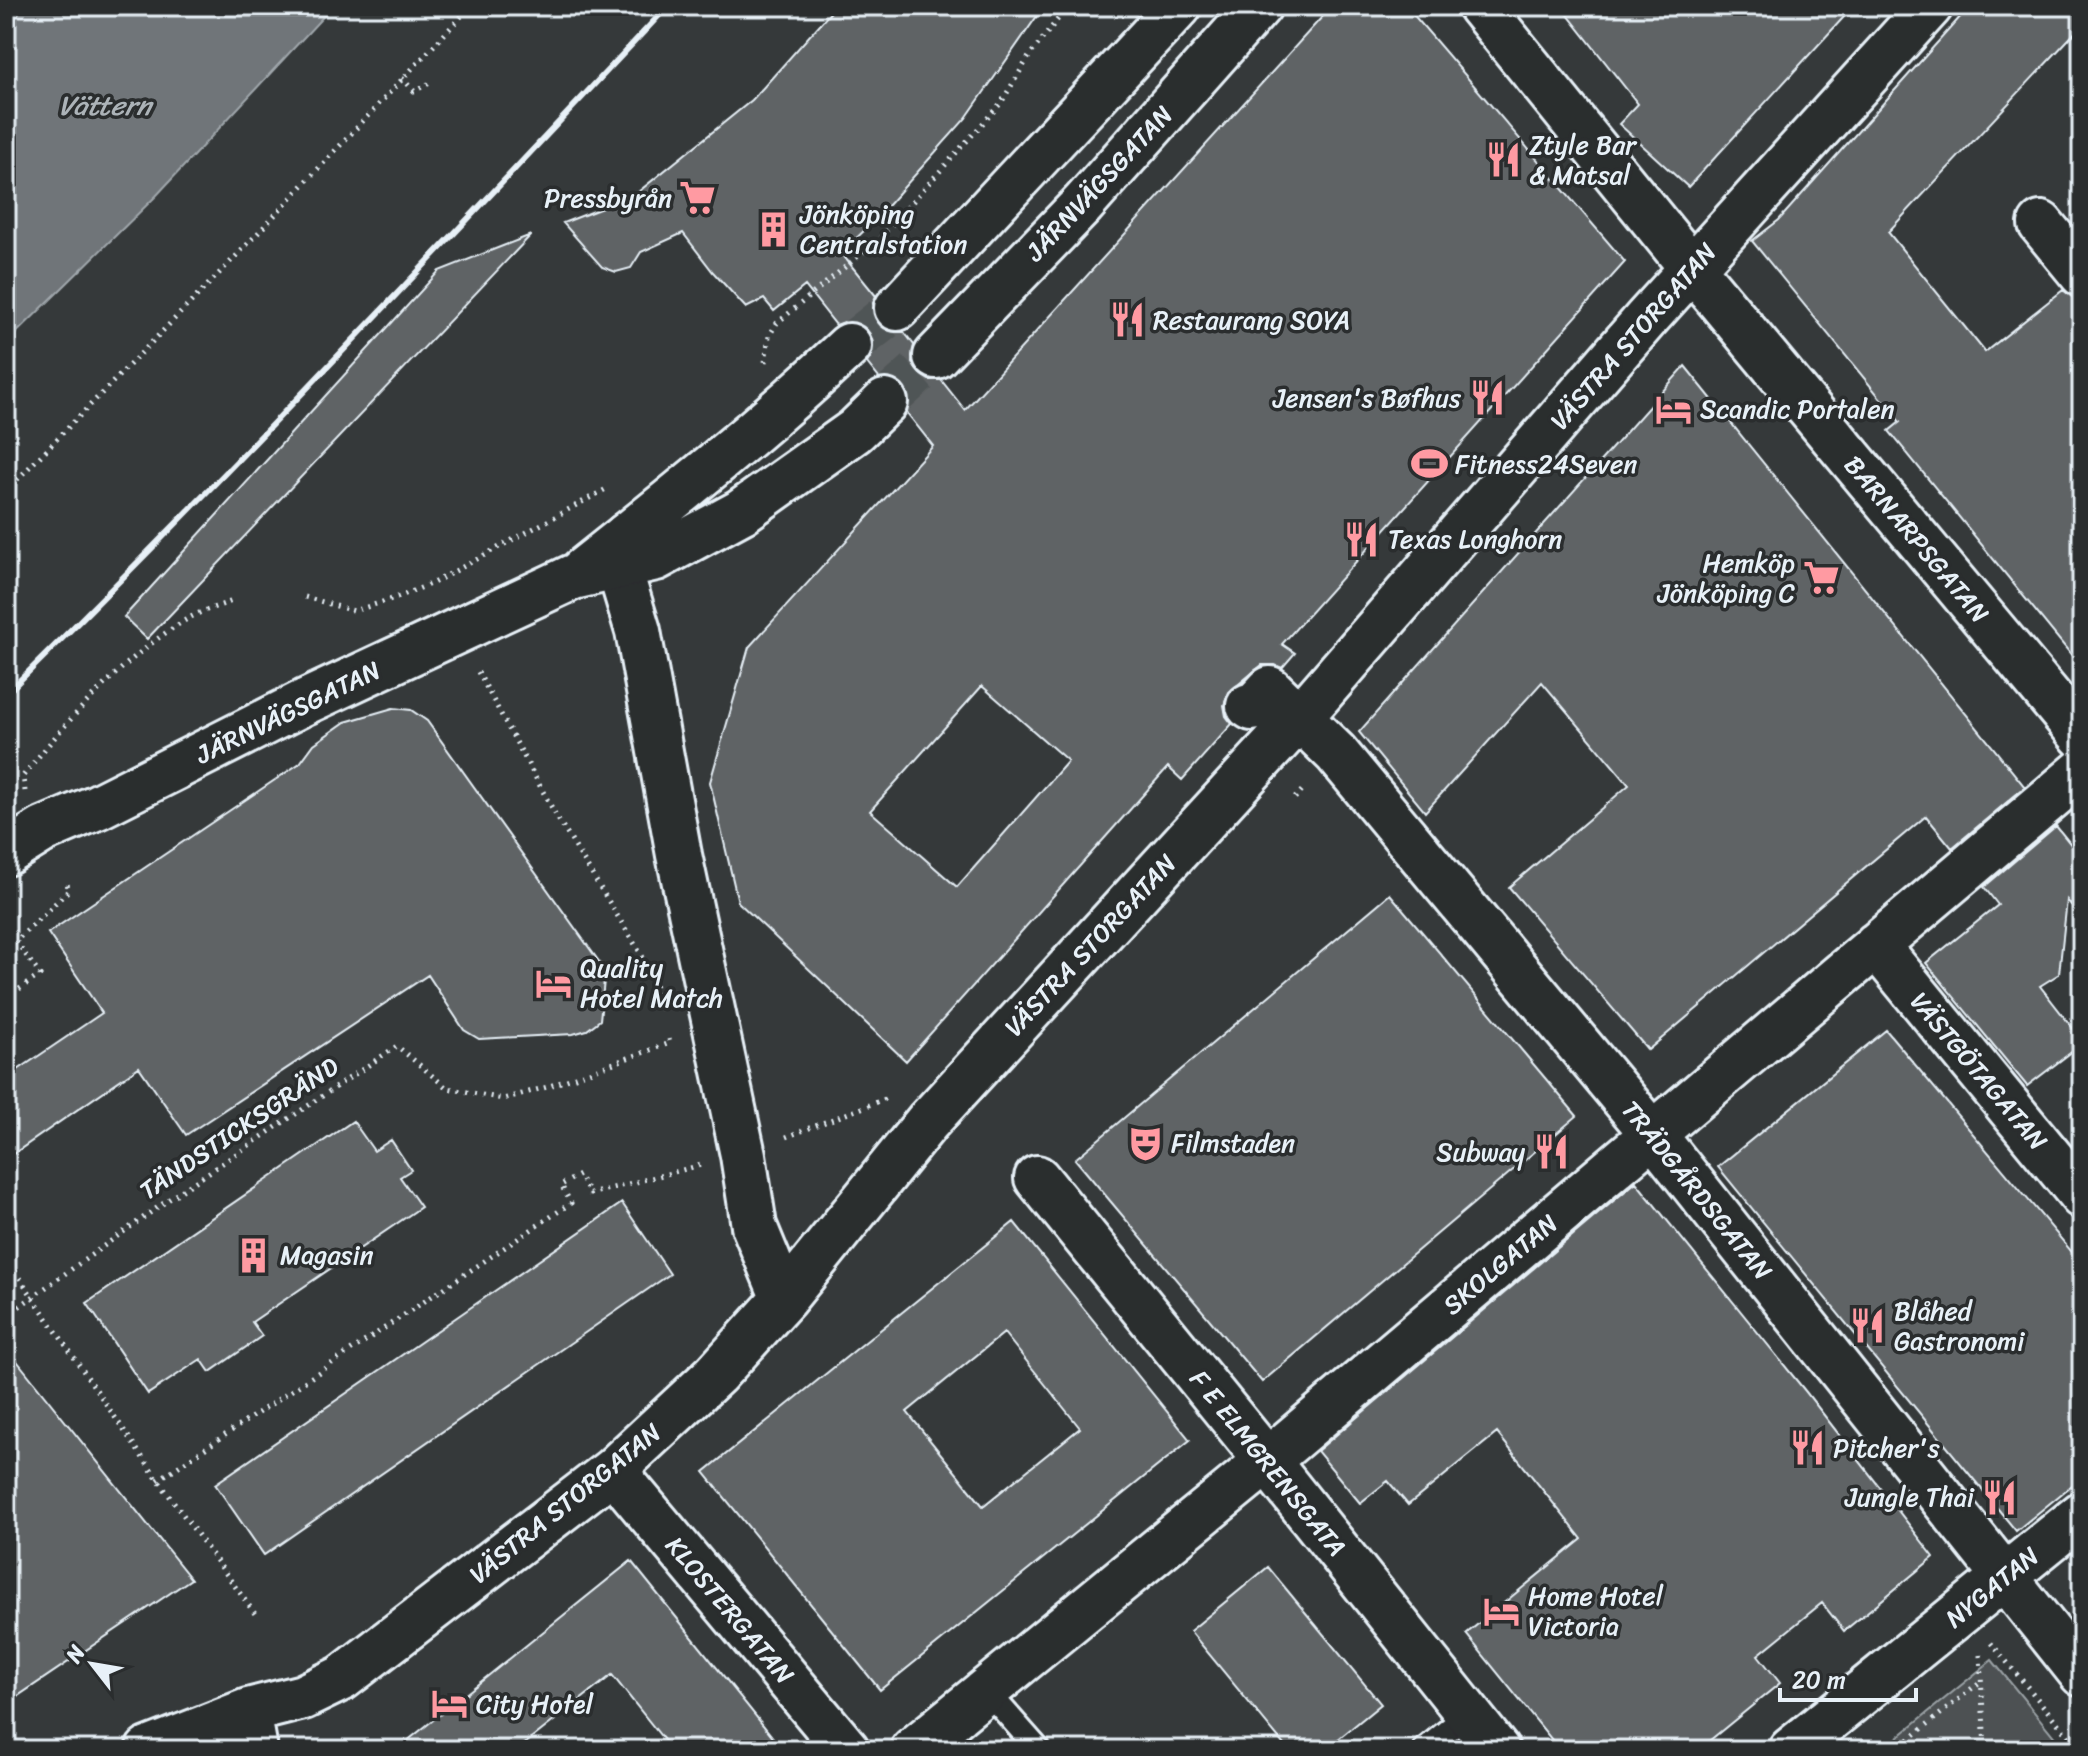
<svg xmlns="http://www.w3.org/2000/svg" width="2088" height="1756" viewBox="0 0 2088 1756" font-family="Sriracha,sans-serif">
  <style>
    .green { fill: #4d5152; stroke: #9aa1a5; stroke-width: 2 }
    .water { fill: #707579; stroke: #a0a7ac; stroke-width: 2 }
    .building { fill: #5f6365; stroke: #e8f1f8; stroke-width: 2; fill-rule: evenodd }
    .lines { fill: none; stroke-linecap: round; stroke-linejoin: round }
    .secondary-tunnel { stroke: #505556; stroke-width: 44; stroke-dasharray: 44 22; stroke-linecap: butt }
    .lane-casing { stroke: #e8f1f8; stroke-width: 28 }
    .street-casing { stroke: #e8f1f8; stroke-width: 50 }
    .secondary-casing { stroke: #e8f1f8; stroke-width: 50 }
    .path { stroke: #e8f1f8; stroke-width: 5; stroke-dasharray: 2 6; stroke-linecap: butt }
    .lane { stroke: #2a2d2e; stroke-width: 22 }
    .street { stroke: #2a2d2e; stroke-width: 44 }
    .secondary { stroke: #2a2d2e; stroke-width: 44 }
    .rail { stroke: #e8f1f8; stroke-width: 6 }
    .labels { text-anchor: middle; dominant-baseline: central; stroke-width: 7; stroke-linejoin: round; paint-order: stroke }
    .poi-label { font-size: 26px; fill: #e8f1f8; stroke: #2a2d2e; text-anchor: start }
    .street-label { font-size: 26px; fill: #e8f1f8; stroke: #2a2d2e }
    .water-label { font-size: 28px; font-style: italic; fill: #acb3b8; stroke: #2a2d2e }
  </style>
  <rect width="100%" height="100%" fill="#35393a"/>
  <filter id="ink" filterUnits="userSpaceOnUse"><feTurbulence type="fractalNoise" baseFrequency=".0125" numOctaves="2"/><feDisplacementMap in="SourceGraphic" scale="16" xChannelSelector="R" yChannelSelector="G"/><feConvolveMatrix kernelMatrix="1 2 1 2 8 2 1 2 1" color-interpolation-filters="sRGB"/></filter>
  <g filter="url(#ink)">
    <path class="green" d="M1992 1660 2065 1750H1882Z"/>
    <path class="water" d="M6 6H333L156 196 6 343Z"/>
    <path class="building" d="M836 6H1044L966 118 871 224 841 253 876 296 873 303V315L879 326 891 332H904L914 345 912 362 918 373 929 380H941L965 410 1332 6H1406L1625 262 1282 644 1295 653 1282 668 1275 665H1262L1229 692 1224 705 1226 716 1232 724 1182 780 1168 767 906 1061 738 902 710 782 749 647 933 446 907 413 909 397 903 385 893 378H879L867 363 873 353V341L868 330 856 322H844L836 325 805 286 774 311 764 299 746 308 713 272 683 233 641 252 631 268 616 272 602 267 563 223 633 196 752 100ZM982 686 1068 761 957 887 870 811Z
      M1561 6H1854L1688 187 1619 124 1638 104Z
      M1970 6H2082V25L1888 232 1985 352 2063 290 2072 297 2082 298V668L1889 431 1900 422 1752 241 1779 220Z
      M531 235 147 639 124 617 439 271Z
      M1685 366 2025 787 1952 848 1926 816 1648 1050 1509 887 1629 785 1542 682 1425 812 1359 732Z
      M393 708 411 710 427 721 605 970 600 1020 587 1030 573 1034 479 1039 464 1030 428 975 186 1135 139 1067 6 1159V1078L102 1013 48 933 300 763 314 744 345 722Z
      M2056 826 2082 858V919L2067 900 2059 974 2040 986 2082 1040V1044L2027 1086 1926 963 1998 905 1984 887Z
      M1390 894 1577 1116 1262 1382 1075 1159Z
      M1886 1030 2082 1264V1477L2016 1531 1718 1167Z
      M353 1121 374 1151 391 1140 411 1170 400 1177 421 1207 252 1322 262 1336 210 1372 201 1359 148 1394 87 1303Z
      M1636 1182 1806 1392 1934 1557 1844 1631 1822 1603 1758 1655 1780 1683 1698 1750H1560L1466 1634 1582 1539 1497 1433 1408 1505 1388 1481 1360 1503 1317 1451Z
      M622 1203 670 1274 264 1555 215 1484Z
      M1014 1222 1190 1440 880 1690 704 1472ZM1004 1333 1080 1428 983 1506 907 1412Z
      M6 1347 191 1579 6 1704Z
      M631 1561 783 1750H672L612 1675 517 1750H396Z
      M1268 1567 1381 1704 1325 1750H1288L1190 1631Z"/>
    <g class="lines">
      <path class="secondary-tunnel" d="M849 346 897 308
        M885 402 936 356"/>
      <defs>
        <path id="lane" d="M986 1690 1039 1750
          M1424 1750 1468 1714"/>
        <path id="street" d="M1480 6 1692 268 2082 736
          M2041 224 2082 274
          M627 535 619 568 638 631 679 855 743 1155 754 1226 784 1299
          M1249 706 1252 708 1270 689 1336 753 1653 1134 2082 1674
          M1876 945 2082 1196
          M1037 1178 1267 1461 1497 1750
          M613 1470 847 1750
          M248 1711 255 1750
          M148 1750 248 1711 303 1697 342 1678 613 1470 716 1374 784 1299 928 1121 1300 717 1646 319 1930 6
          M913 1750 1267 1461 2082 771
          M1791 1750 2082 1514"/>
        <path id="secondary" d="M897 308 1179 6
          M936 356 1083 204 1259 6
          M582 571C674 498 763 427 849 346
          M6 853 43 830 97 807 305 702 573 577 656 558 741 512 855 431 885 402"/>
      </defs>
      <use href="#lane" class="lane-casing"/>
      <use href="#street" class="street-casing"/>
      <use href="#secondary" class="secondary-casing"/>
      <path class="path" d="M402 78 414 91 430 83
        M765 362 769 336 777 323 879 239 1001 103 1030 55 1068 6
        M6 491 242 250 471 6
        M305 597 354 611 398 597 433 583 608 488
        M478 672 558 819 652 972 662 1010
        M25 791 23 776C66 721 128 653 189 618 203 610 220 606 235 600
        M1295 798 1305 787
        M6 998 40 975 16 941 69 890 67 884
        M786 1137 885 1099
        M6 1258 158 1480 258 1618
        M6 1316 175 1195 397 1046 447 1088 503 1099 547 1087 670 1043 669 1039
        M158 1480 571 1203 561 1185 579 1175 590 1194 701 1165
        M1991 1643 2080 1750
        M1980 1655 1985 1750
        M1896 1750 1981 1681"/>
      <use href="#lane" class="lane"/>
      <use href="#street" class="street"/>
      <use href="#secondary" class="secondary"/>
      <path class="rail" d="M6 694C233 471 450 238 668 6"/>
    </g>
  </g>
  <defs>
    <symbol id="restaurant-bare" viewBox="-9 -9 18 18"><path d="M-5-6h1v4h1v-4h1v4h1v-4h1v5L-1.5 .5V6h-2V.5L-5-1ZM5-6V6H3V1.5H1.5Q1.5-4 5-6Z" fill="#ff9aa2" stroke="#2a2d2e" stroke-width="2.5" paint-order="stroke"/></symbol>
    <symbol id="supermarket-bare" viewBox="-9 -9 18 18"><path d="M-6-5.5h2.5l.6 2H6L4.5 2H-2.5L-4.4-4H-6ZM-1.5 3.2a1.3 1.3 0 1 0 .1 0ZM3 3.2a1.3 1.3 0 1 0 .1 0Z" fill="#ff9aa2" stroke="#2a2d2e" stroke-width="2.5" paint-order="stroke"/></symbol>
    <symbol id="building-bare" viewBox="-9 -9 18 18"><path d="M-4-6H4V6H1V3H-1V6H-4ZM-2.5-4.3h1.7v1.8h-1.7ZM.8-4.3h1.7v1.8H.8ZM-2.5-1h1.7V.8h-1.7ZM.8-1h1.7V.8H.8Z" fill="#ff9aa2" stroke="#2a2d2e" stroke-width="2.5" paint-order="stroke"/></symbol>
    <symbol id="hotel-bare" viewBox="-9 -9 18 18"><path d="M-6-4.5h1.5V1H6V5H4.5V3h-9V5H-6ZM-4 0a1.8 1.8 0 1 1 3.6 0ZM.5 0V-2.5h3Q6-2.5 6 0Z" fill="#ff9aa2" stroke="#2a2d2e" stroke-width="2.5" paint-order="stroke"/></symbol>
    <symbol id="stadium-bare" viewBox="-9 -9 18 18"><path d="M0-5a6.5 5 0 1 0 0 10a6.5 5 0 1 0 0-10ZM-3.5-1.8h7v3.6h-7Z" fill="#ff9aa2" stroke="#2a2d2e" stroke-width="2.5" paint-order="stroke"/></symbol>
    <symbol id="theatre-bare" viewBox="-9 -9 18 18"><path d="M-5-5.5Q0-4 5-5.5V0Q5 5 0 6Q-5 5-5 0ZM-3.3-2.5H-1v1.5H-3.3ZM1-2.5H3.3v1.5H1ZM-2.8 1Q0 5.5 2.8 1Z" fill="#ff9aa2" stroke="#2a2d2e" stroke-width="2.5" paint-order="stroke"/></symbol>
  </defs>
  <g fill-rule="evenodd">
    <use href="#restaurant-bare" x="1478" y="134" width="51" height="51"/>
    <use href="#supermarket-bare" x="672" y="172" width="51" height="51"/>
    <use href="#building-bare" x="748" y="204" width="51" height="51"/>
    <use href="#restaurant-bare" x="1102" y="294" width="51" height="51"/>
    <use href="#restaurant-bare" x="1462" y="372" width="51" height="51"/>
    <use href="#hotel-bare" x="1648" y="384" width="51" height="51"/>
    <use href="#stadium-bare" x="1404" y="438" width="51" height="51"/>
    <use href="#restaurant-bare" x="1336" y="514" width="51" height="51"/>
    <use href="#supermarket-bare" x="1796" y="552" width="51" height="51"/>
    <use href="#hotel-bare" x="528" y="958" width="51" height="51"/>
    <use href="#theatre-bare" x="1120" y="1118" width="51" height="51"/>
    <use href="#restaurant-bare" x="1526" y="1126" width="51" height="51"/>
    <use href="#building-bare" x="228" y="1230" width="51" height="51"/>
    <use href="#restaurant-bare" x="1842" y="1300" width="51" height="51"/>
    <use href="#restaurant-bare" x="1782" y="1422" width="51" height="51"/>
    <use href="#restaurant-bare" x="1974" y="1472" width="51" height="51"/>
    <use href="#hotel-bare" x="1476" y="1586" width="51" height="51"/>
    <use href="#hotel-bare" x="424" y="1678" width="51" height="51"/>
  </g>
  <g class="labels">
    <g class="poi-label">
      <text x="1529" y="145">Ztyle Bar<tspan x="1529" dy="30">&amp; Matsal</tspan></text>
      <text x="672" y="198" text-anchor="end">Pressbyrån</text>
      <text x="800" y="214">Jönköping<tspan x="800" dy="30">Centralstation</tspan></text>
      <text x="1153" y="320">Restaurang SOYA</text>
      <text x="1461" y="398" text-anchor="end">Jensen's Bøfhus</text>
      <text x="1700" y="409">Scandic Portalen</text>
      <text x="1455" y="464">Fitness24Seven</text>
      <text x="1388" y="539">Texas Longhorn</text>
      <text x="1795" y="563" text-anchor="end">Hemköp<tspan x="1795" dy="30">Jönköping C</tspan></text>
      <text x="580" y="968">Quality<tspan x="580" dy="30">Hotel Match</tspan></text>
      <text x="1171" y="1143">Filmstaden</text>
      <text x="1525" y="1152" text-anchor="end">Subway</text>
      <text x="280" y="1255">Magasin</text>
      <text x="1894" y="1311">Blåhed<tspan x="1894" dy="30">Gastronomi</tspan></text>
      <text x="1833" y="1448">Pitcher's</text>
      <text x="1974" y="1497" text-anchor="end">Jungle Thai</text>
      <text x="1528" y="1596">Home Hotel<tspan x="1528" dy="30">Victoria</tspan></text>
      <text x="476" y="1704">City Hotel</text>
    </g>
    <g class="street-label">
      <text transform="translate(1099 183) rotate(-47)">JÄRNVÄGSGATAN</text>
      <text transform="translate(1633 336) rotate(-49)">VÄSTRA STORGATAN</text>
      <text transform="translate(1917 539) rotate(50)">BARNARPSGATAN</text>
      <text transform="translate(288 712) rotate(-26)">JÄRNVÄGSGATAN</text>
      <text transform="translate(1090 945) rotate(-47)">VÄSTRA STORGATAN</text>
      <text transform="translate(1979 1071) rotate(50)">VÄSTGÖTAGATAN</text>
      <text transform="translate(239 1128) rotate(-34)">TÄNDSTICKSGRÄND</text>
      <text transform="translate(1697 1190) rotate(51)">TRÄDGÅRDSGATAN</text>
      <text transform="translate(1500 1264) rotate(-40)">SKOLGATAN</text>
      <text transform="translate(1268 1463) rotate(51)">F E ELMGRENSGATA</text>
      <text transform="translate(565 1503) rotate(-39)">VÄSTRA STORGATAN</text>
      <text transform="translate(1992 1587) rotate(-39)">NYGATAN</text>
      <text transform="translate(730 1610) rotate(50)">KLOSTERGATAN</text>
    </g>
    <g class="water-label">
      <text x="105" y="105">Vättern</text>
    </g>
  </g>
  <rect width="2088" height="1756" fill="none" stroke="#2a2d2e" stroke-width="32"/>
  <rect x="16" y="16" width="2056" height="1724" fill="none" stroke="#e8f1f8" stroke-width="3" filter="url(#ink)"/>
  <g transform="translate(92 1664) rotate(301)" stroke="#2a2d2e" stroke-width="6" paint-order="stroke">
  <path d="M0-6L14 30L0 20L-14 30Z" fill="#e8f1f8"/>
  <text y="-12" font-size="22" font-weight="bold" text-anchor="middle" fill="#e8f1f8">N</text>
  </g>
  <path d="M1780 1688v12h136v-12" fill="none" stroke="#e8f1f8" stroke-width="4"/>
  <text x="1792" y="1688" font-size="24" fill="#e8f1f8" stroke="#2a2d2e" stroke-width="6" paint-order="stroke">20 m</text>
</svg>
